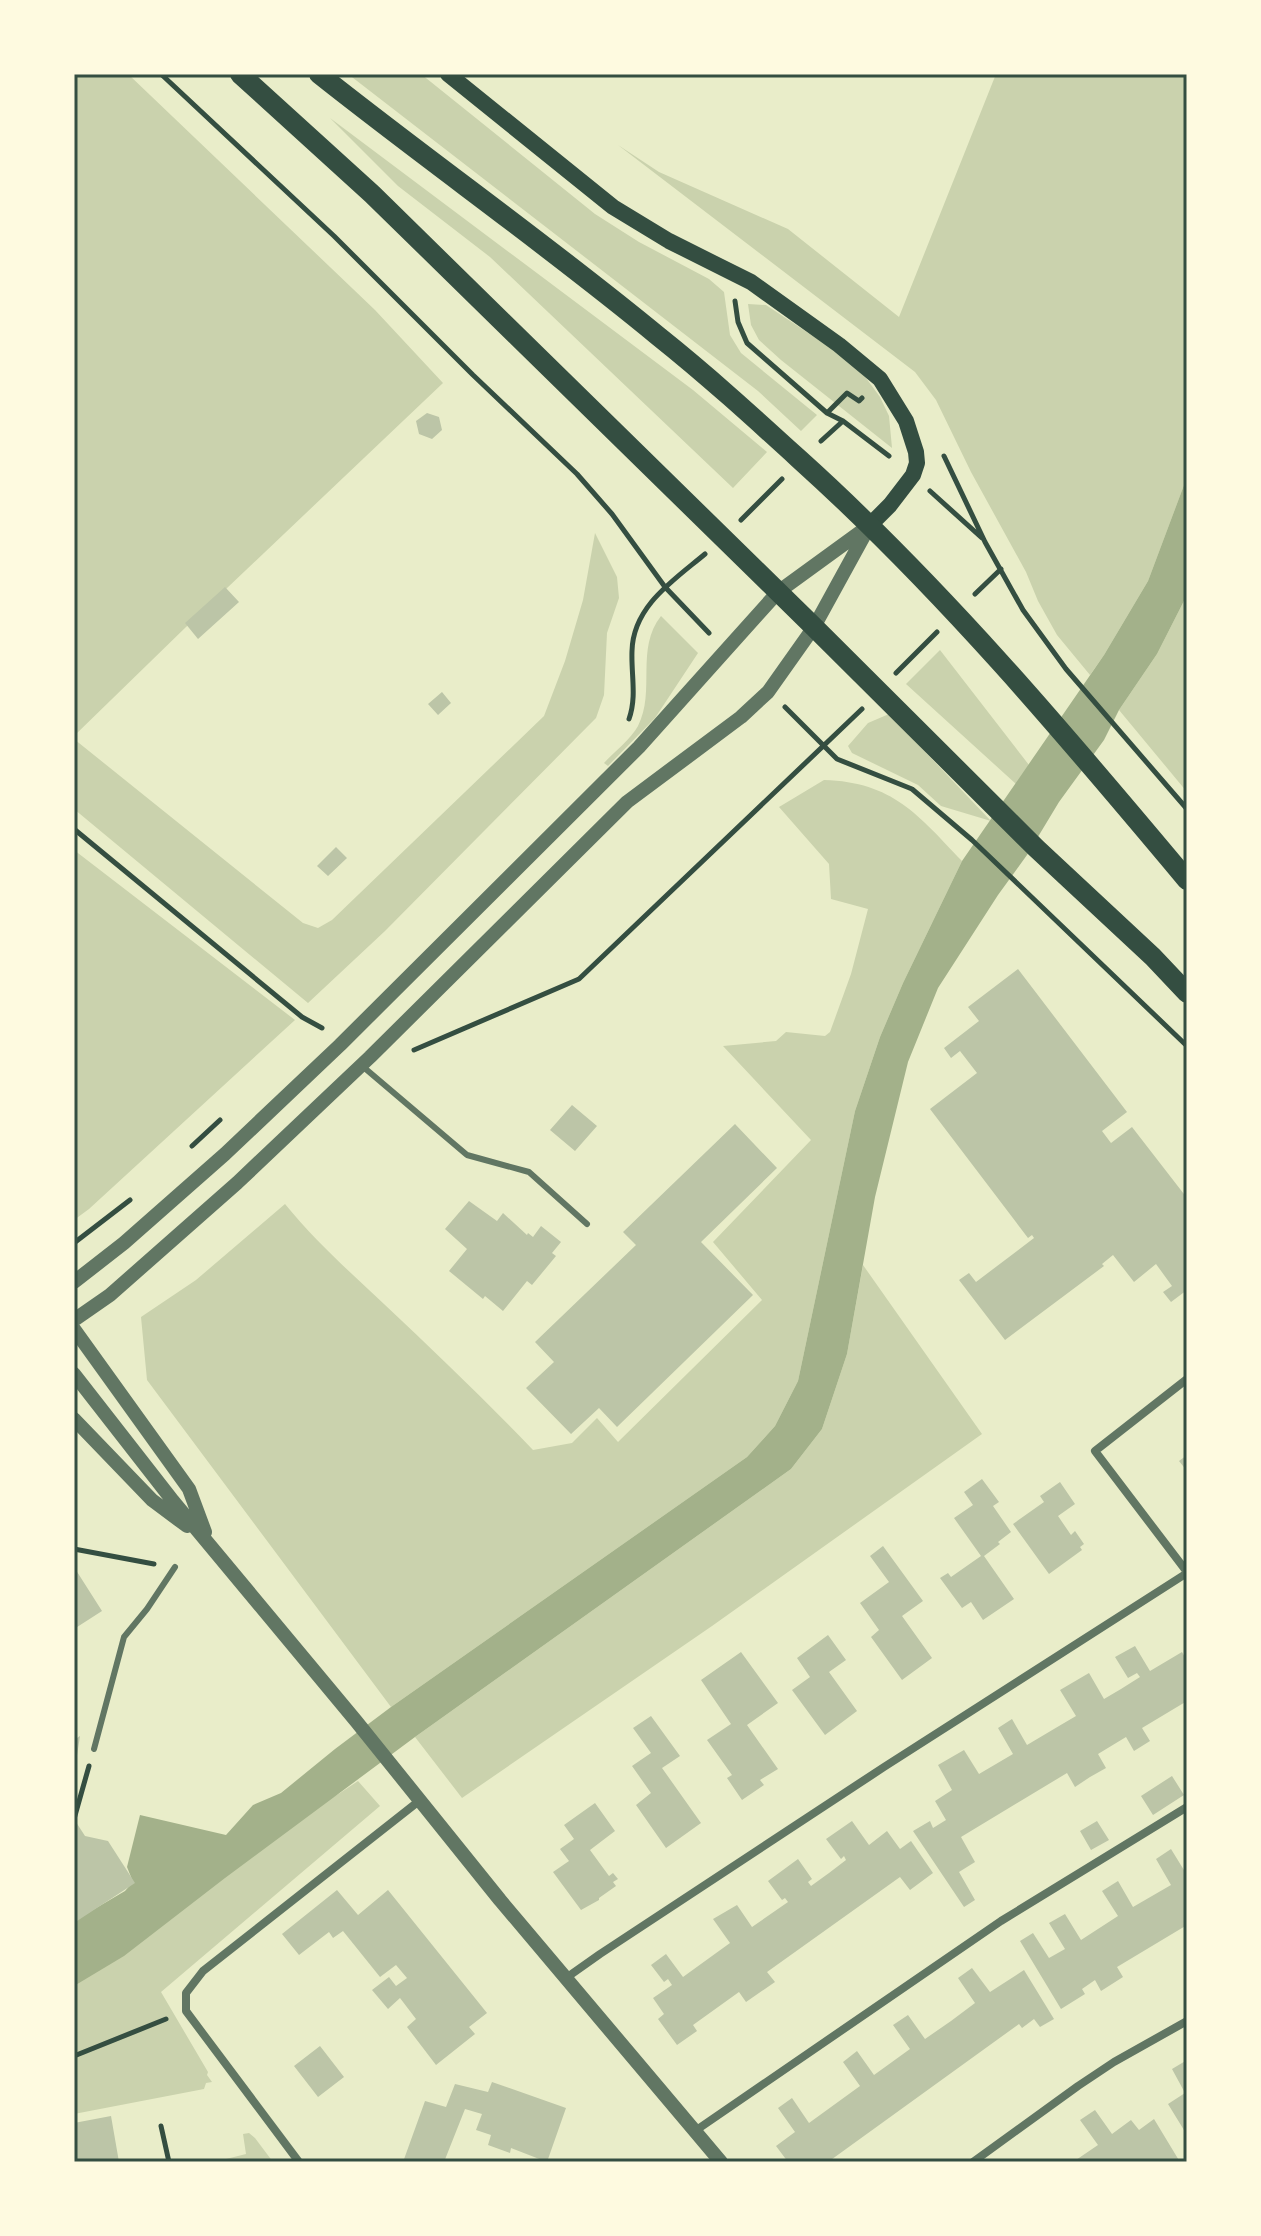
<svg xmlns="http://www.w3.org/2000/svg" width="1261" height="2236" viewBox="0 0 1261 2236" font-family="Quicksand,sans-serif">
  <style>
    .green { fill: #cad2ad }
    .water { fill: #a3b18a }
    .building { fill: #bcc5a7 }
    .lines { fill: none; stroke-linecap: round; stroke-linejoin: round }
    .path { stroke: #344e41; stroke-width: 5 }
    .service { stroke: #617663; stroke-width: 6 }
    .minor { stroke: #617663; stroke-width: 8 }
    .tertiary { stroke: #617663; stroke-width: 14 }
    .secondary { stroke: #344e41; stroke-width: 16 }
    .primary { stroke: #344e41; stroke-width: 20 }
    .neatline { fill: none; stroke: #344e41; stroke-width: 3 }
  </style>
  <rect width="100%" height="100%" fill="#e9edc9"/>
  <path class="green" d="M74 74H128L375 310 443 383 186 627 74 736Z
    M348 74H421L595 214 639 242 709 279 724 292 730 335 741 353 817 415 801 431 758 391Z
    M996 74H1187V477L1148 581 1104 655 1090 675 1057 635 1038 601 1026 572 971 472 936 400 915 372 618 145 659 172 788 229 899 317Z
    M330 118 693 390 767 452 733 488 490 257 398 186Z
    M748 304 766 305 840 354 866 378 880 397 889 416 892 448 781 360 759 340 751 325Z
    M595 533 617 577 619 598 607 633 604 695 596 718 385 931 308 1003 74 809V739L303 923 318 928 332 920 544 716 565 661 583 600Z
    M1187 595V792L1119 710 1157 654Z
    M661 616 698 653 655 718 608 766 604 763C615 751 631 739 638 726 656 691 635 649 661 616Z
    M940 650 1029 765 1016 784 906 684Z
    M889 714 991 821 941 806 918 785 852 753 848 746 868 723Z
    M824 780C893 782 918 815 962 861L903 983 880 1037 855 1111 798 1381 775 1426 747 1457 391 1707 147 1380 141 1317 196 1280 285 1204C315 1241 350 1272 384 1304 435 1352 485 1400 533 1450L572 1443 597 1418 618 1442 762 1300 713 1242 811 1140 723 1046 776 1041 786 1032 825 1036 830 1032 851 974 868 909 831 899 829 864 779 807Z
    M74 850 295 1020 89 1209 74 1220Z
    M863 1265 982 1434 712 1626 462 1798 415 1737 791 1469 822 1429 847 1354Z
    M358 1781 380 1806 161 1992 208 2072 207 2075 212 2082 206 2083 204 2089 74 2114V1952L340 1793Z
    M249 2133 255 2138 273 2162H214L246 2154 243 2134Z"/>
  <path class="water" d="M1187 477V595L1157 654 1119 710 1104 740 1059 802 1027 855 998 895 938 988 908 1062 875 1197 847 1354 822 1429 791 1469 415 1737 225 1878 124 1956 74 1986V1921L125 1891 133 1882 127 1867 140 1815 226 1835 253 1805 281 1793 335 1749 391 1707 747 1457 775 1426 798 1381 855 1111 880 1037 903 983 962 861 1104 655 1148 581Z"/>
  <path class="building" d="M427 413 439 417 442 430 432 439 419 434 416 421Z
    M225 587 239 602 198 639 185 623Z
    M442 692 451 703 438 715 428 704Z
    M336 847 347 858 328 876 317 866Z
    M1018 969 1127 1112 1102 1131 1111 1143 1132 1127 1187 1198V1290L1171 1302 1163 1292 1172 1286 1156 1264 1134 1282 1113 1255 1102 1264 1104 1266 1005 1340 959 1280 969 1273 976 1282 1034 1238 1032 1235 1028 1238 930 1109 977 1073 960 1051 951 1058 944 1048 979 1021 968 1007Z
    M572 1105 597 1126 575 1151 550 1130Z
    M735 1124 777 1168 701 1242 753 1295 617 1427 599 1408 571 1434 526 1388 554 1362 535 1342 636 1245 623 1232Z
    M469 1201 497 1221 503 1213 527 1235 528 1233 533 1237 541 1226 561 1242 552 1253 556 1256 532 1285 527 1281 503 1311 485 1296 483 1299 449 1271 467 1249 445 1229Z
    M1187 1455V1471L1179 1461Z
    M982 1479 999 1502 993 1506 1011 1532 998 1542 1000 1544 984 1556 1014 1599 983 1620 971 1602 962 1608 940 1578 948 1573 951 1577 981 1556 954 1518 973 1505 964 1492Z
    M1060 1482 1075 1504 1058 1516 1071 1535 1075 1531 1084 1544 1080 1547 1082 1550 1049 1574 1013 1524 1044 1502 1040 1496Z
    M883 1546 923 1601 902 1616 932 1658 902 1680 871 1637 879 1630 860 1603 889 1582 870 1556Z
    M74 1567 102 1611 74 1629Z
    M828 1635 846 1660 829 1672 857 1711 825 1735 792 1690 810 1677 797 1658Z
    M1135 1646 1150 1671 1182 1652 1187 1661V1701L1142 1728 1150 1741 1134 1751 1126 1737 1098 1754 1106 1768 1090 1777 1075 1787 1067 1773 961 1837 975 1862 959 1872 975 1900 964 1907 913 1831 930 1821 933 1828 946 1820 935 1801 952 1790 938 1765 964 1750 979 1774 1013 1754 998 1728 1012 1719 1027 1745 1059 1726 1076 1716 1060 1690 1089 1673 1104 1699 1121 1689 1140 1677 1137 1673 1128 1678 1115 1657Z
    M741 1652 778 1703 747 1725 778 1769 760 1780 764 1785 742 1800 727 1778 732 1775 707 1740 731 1724 701 1680Z
    M651 1716 680 1756 662 1768 701 1823 666 1848 636 1805 651 1793 632 1766 651 1753 633 1728Z
    M80 1736 76 1762H74V1740Z
    M1172 1776 1184 1795 1153 1815 1141 1796Z
    M595 1803 615 1831 590 1850 609 1876 613 1873 618 1879 613 1882 616 1886 599 1898V1900L581 1910 553 1872 569 1861 560 1849 574 1839 564 1825Z
    M74 1819 85 1836 108 1841 135 1883 74 1923Z
    M852 1821 869 1845 887 1831 900 1849 911 1841 933 1873 910 1890 900 1877 767 1972 775 1982 746 2002 739 1992 693 2025 697 2031 677 2045 658 2019 664 2014 653 1998 672 1985 668 1979 664 1982 651 1965 666 1954 683 1977 712 1956 730 1943 713 1919 737 1905 752 1927 788 1902 785 1898 782 1900 768 1881 798 1859 812 1879 808 1882 811 1886 829 1873 846 1860 844 1856 841 1859 826 1839Z
    M1097 1821 1109 1840 1091 1850 1080 1831Z
    M1171 1849 1187 1875V1925L1117 1967 1123 1977 1101 1991 1095 1980 1082 1989 1085 1994 1061 2009 1020 1941 1033 1933 1049 1958 1065 1949 1049 1923 1065 1914 1081 1940 1118 1916 1102 1891 1118 1881 1133 1907 1171 1885 1156 1859Z
    M337 1890 358 1915 388 1890 487 2013 469 2027 475 2034 436 2065 407 2027 416 2019 400 1998 388 2009 372 1990 389 1977 396 1986 407 1978 396 1965 380 1977 343 1931 333 1938 329 1932 299 1955 282 1934Z
    M972 1968 990 1992 1024 1970 1054 2019 1040 2027 1034 2019 1022 2028 1019 2024 828 2162H788L776 2146 795 2132 778 2108 792 2098 809 2123 860 2086 843 2062 857 2051 874 2075 910 2049 893 2025 908 2015 925 2039 951 2021 975 2003 958 1978Z
    M320 2046 344 2077 318 2097 294 2066Z
    M1187 2060V2135L1168 2104 1185 2093 1172 2069Z
    M492 2082 566 2108 547 2162 511 2148 510 2153 488 2145 491 2135 476 2130 482 2114 465 2109 444 2162H403L425 2101 446 2107 455 2084 488 2092Z
    M1095 2110 1112 2134 1131 2120 1139 2130 1154 2119 1180 2162H1073L1098 2145 1080 2120Z
    M111 2116 119 2162H74V2123Z"/>
  <g class="lines">
    <path class="path" d="M161 74 334 236 473 375 577 474 612 514 665 587 709 633
      M735 301 738 322 747 343 827 413 843 421 889 456
      M827 413 847 393 859 401 862 398
      M821 441 843 421
      M944 456 985 542 1023 610 1066 669 1187 809
      M930 491 982 538
      M741 520 782 479
      M975 594 1001 569
      M896 673 937 632
      M785 707 837 759 912 789 972 840 1187 1046
      M629 719C637 697 631 674 632 651 633 606 674 580 705 554
      M74 829 302 1017 322 1028
      M414 1050 579 979 862 709
      M192 1146 220 1120
      M74 1243 130 1200
      M74 1549 154 1564
      M74 1819 89 1766
      M74 2056 166 2019
      M161 2126 169 2162"/>
    <path class="service" d="M361 1065 467 1155 529 1172 587 1224
      M94 1749 124 1637 147 1609 175 1567"/>
    <path class="minor" d="M1187 1379 1095 1451 1187 1572
      M566 1978 600 1954 884 1767 1187 1573
      M695 2131 1001 1921 1187 1807
      M299 2162 186 2011V1993L203 1971 419 1801
      M973 2162 1078 2086 1114 2062 1187 2021"/>
    <path class="tertiary" d="M74 1282 124 1243 225 1154 340 1045 639 747 778 592 866 528
      M74 1320 110 1295 237 1183 370 1057 627 802 741 717 768 692 814 627 870 525
      M74 1329 189 1489 205 1532
      M74 1374 173 1501 356 1721 500 1900 721 2162
      M74 1419 152 1500 187 1526"/>
    <path class="secondary" d="M448 74 613 207 669 241 751 282 839 345 880 379 906 421 916 452 917 463 913 475 890 505 870 525"/>
    <path class="primary" d="M240 74 372 194 814 627 1036 848 1153 957 1187 993
      M319 74C431 163 548 245 658 336 707 375 753 417 799 459 941 587 1064 733 1187 880"/>
  </g>
  <rect width="1261" height="2236" fill="none" stroke="#fefae0" stroke-width="152"/>
  <rect x="76" y="76" width="1109" height="2084" class="neatline"/>
</svg>
